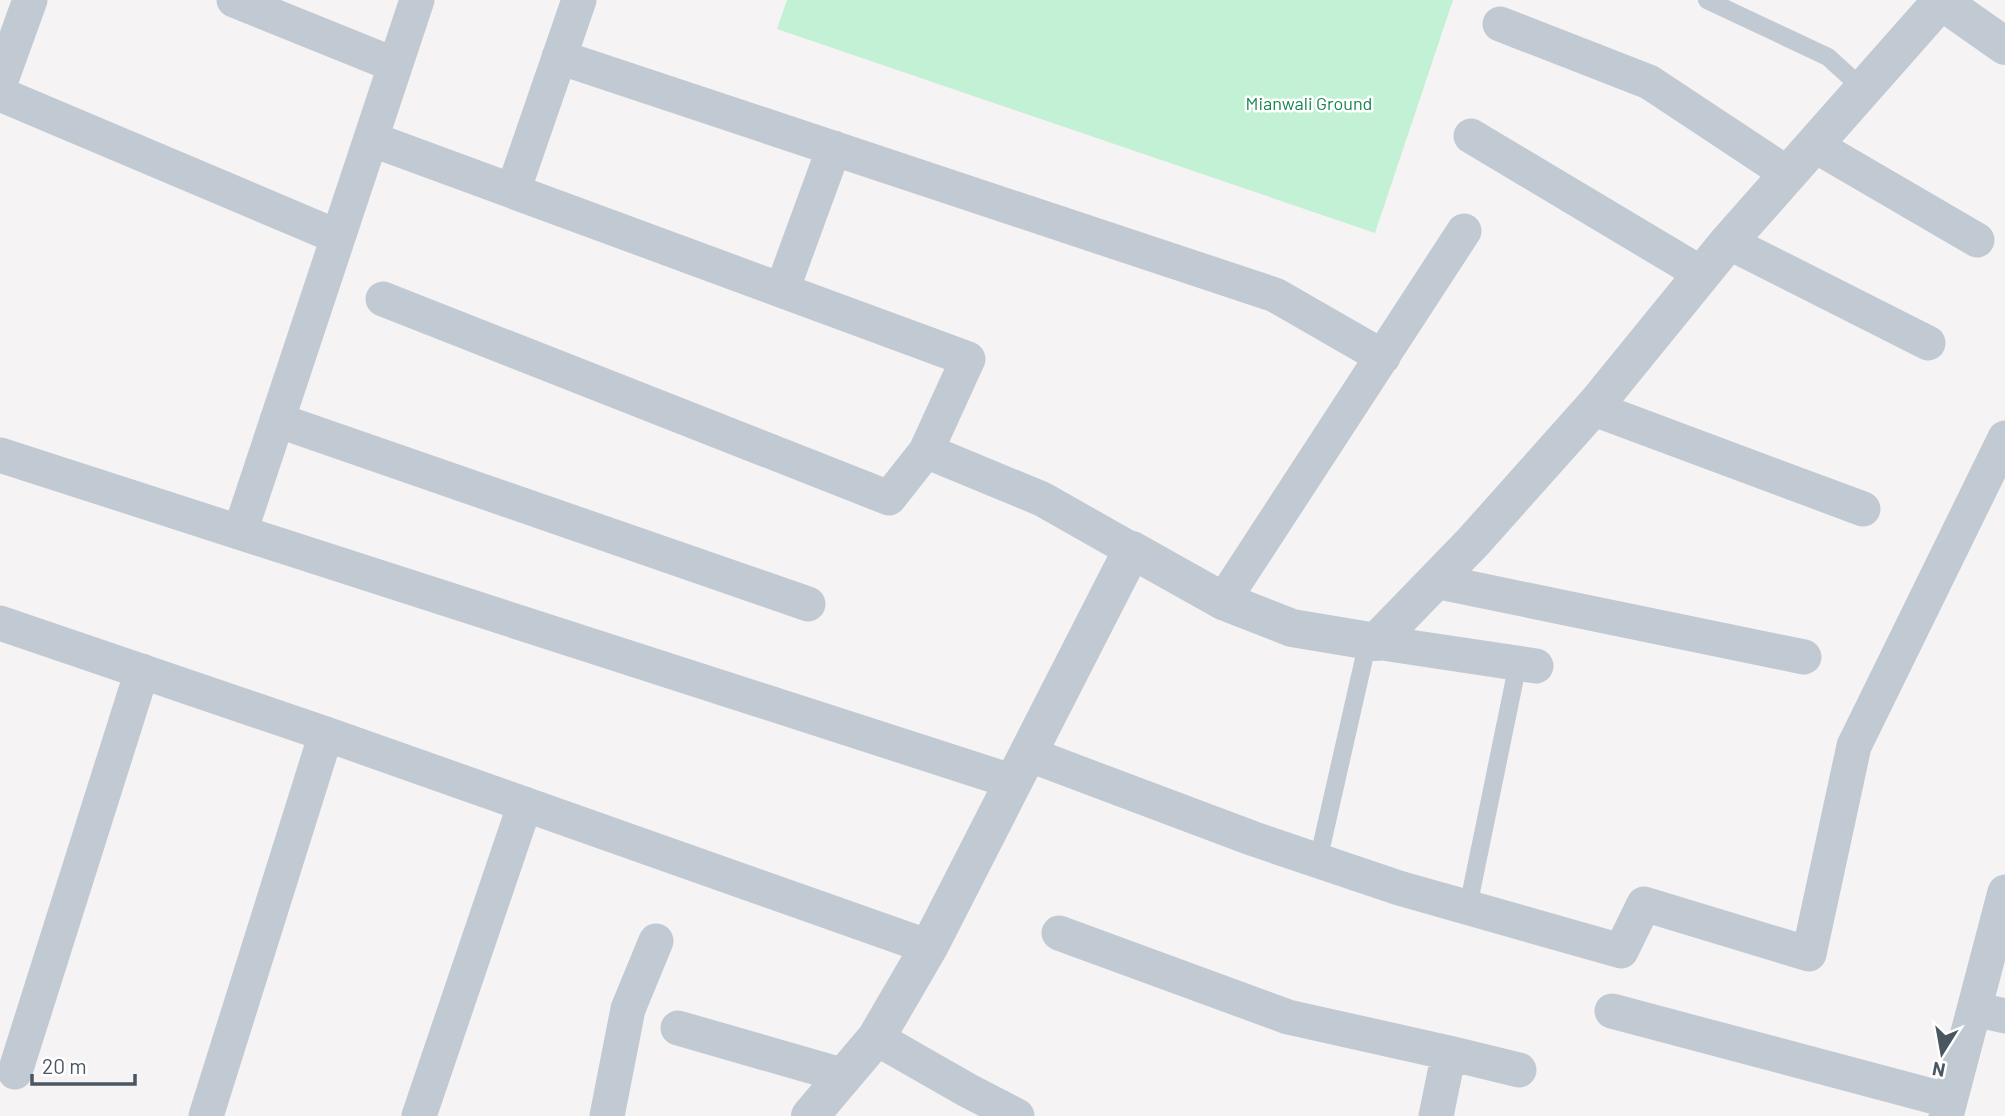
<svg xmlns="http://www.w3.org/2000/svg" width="2005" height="1116" viewBox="0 0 2005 1116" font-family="Barlow,sans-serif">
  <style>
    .green { fill: #c3f1d5 }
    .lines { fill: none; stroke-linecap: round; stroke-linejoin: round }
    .service { stroke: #c1cad2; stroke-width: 18 }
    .minor { stroke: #c1cad2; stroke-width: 35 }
    .tertiary { stroke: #c1cad2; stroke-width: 38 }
    .labels { text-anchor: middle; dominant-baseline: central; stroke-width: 5; stroke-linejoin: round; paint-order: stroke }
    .park-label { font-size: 18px; fill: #17864f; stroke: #fff }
  </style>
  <rect width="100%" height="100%" fill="#f5f3f3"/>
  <path class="green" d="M787 0H1453L1375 233 777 29Z"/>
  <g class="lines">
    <path class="service" d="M1707 0 1828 57 1863 89
      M1318 861 1368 641
      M1468 907 1518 663"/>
    <path class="minor" d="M234 0 395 65
      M1500 24 1649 82 1788 174
      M559 57 1275 295 1383 357
      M0 83 30 0
      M0 94 338 237
      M1471 136 1702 274
      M371 139 968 359 926 451 889 498 383 299
      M1814 145 1977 240
      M513 191 579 0
      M1728 242 1928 343
      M782 290 834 148
      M1592 408 1863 509
      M277 420 808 604
      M926 451 1042 499 1132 550
      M0 455 1014 782
      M240 532 417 0
      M1435 581 1804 657
      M1223 601 1464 231
      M0 623 326 734 929 947
      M1376 642 1536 666
      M1028 754 1254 839 1399 888 1621 951 1644 904 1809 954 1854 746 2005 438
      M1059 933 1288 1017 1449 1053
      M1974 1009 2005 1016
      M1612 1011 1950 1101
      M678 1028 845 1076
      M876 1038 967 1090 1017 1116
      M15 1072 142 671
      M206 1116 326 734
      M419 1116 525 804
      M607 1116 628 1009 656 941
      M1436 1116 1449 1053 1519 1070
      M1946 1116 2005 892"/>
    <path class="tertiary" d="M1941 1 2005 46
      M810 1116 876 1038 929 947 1132 550 1223 601 1292 628 1376 642 1473 542 1597 403 1728 242 1942 0"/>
  </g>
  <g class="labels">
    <g class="park-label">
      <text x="1309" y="103">Mianwali Ground</text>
    </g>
  </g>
  <g transform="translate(1942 1053) rotate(191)" stroke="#ffffff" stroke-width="5" paint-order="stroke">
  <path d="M0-5L12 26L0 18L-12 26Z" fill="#4a5661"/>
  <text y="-10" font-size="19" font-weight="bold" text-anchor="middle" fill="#4a5661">N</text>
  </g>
  <path d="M32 1074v10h103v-10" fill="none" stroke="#4a5661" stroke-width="3.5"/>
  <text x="42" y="1074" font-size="21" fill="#4a5661" stroke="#ffffff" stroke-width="5" paint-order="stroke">20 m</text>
</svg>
